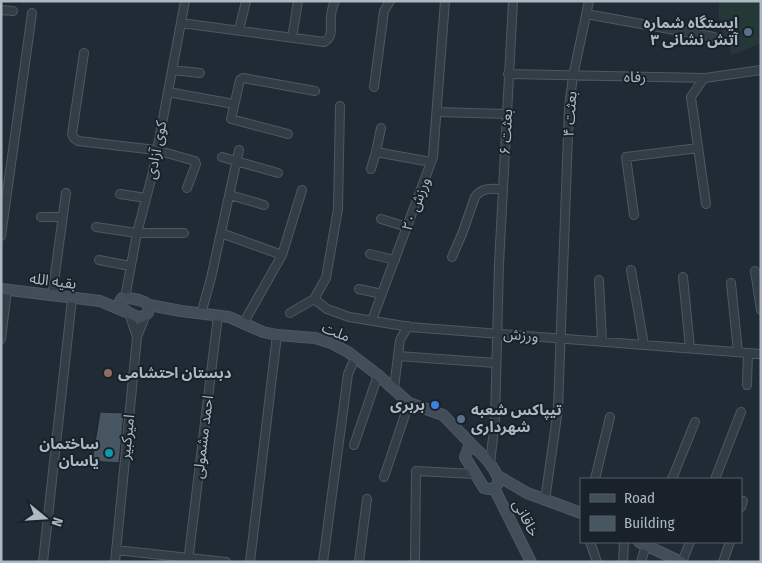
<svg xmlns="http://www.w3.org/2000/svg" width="762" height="563" viewBox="0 0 762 563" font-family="'Fira Sans Condensed','Noto Sans Arabic',sans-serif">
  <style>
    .green { fill: #233837 }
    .building { fill: #485661; stroke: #1b242c }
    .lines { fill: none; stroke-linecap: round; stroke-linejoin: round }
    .street-casing { stroke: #4e5860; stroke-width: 10 }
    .secondary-casing { stroke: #4e5860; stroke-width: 12 }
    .street { stroke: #333d45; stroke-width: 8 }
    .secondary { stroke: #414d58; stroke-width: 10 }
    .service-dot { fill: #5c6f8a; stroke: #19222a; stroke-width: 2 }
    .education-dot { fill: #8d6e63; stroke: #19222a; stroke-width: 2 }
    .shop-dot { fill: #3f7fe0; stroke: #19222a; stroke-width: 2 }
    .culture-dot { fill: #0f9aa8; stroke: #19222a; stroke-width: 2 }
    .labels { text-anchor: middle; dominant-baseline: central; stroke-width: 4; stroke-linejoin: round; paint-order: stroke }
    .poi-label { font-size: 15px; font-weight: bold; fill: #adb8c2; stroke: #19222a; text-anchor: end }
    .street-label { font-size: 15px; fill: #adb8c2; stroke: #19222a }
  </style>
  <rect width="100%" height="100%" fill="#202b35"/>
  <path class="green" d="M719 1H761V43L732 55 719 24Z"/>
  <path class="building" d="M100 412 124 413 119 463 92 461Z"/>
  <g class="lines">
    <defs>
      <path id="street" d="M1 10 13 11
        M586 14 714 37
        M181 23 324 42C334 37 330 27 331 17 331 12 333 6 335 1
        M239 30 246 1
        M292 38 298 1
        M84 53 72 134 74 138 78 141 156 150 195 161 196 164 187 188
        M172 70 200 73
        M508 74 705 78 761 70
        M704 78 691 97 706 204
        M374 87 384 11 390 1
        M168 92 234 104
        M437 112 507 114
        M381 128 376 152 431 162
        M288 134 231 119 240 80 243 78 315 91
        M222 157 278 173
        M371 169 376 152
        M120 194 146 198
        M230 195 264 205
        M634 215 626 157 698 148
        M41 217H62
        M381 219 407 227
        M96 227 137 233H184
        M221 233 282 255
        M1 236 32 13
        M370 254 395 260
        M452 257 462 234 475 197C482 187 492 189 503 189
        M99 260 130 266
        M631 270 644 345
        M755 271 761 310
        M683 277 690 348
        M599 280 602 341
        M731 283 738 352
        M359 289 382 294
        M52 296 66 193
        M125 298 137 233 153 172 185 1
        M314 299 326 278 338 209 340 106
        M129 313 137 337
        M290 313 314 299 327 309 349 317 410 327 761 354
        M201 314 211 278 239 150
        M372 320 433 157 445 1
        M243 324 282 255 302 190
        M1 339 7 290
        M398 356 496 363
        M747 385 748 353
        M394 388 400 340 408 326
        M354 445 378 375
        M490 464 495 420 499 264 513 1
        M384 477 409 403
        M595 479 610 417
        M672 479 695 422
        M715 479 741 412
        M545 500 558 409 569 107 573 76 589 1
        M741 507 743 501
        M590 542 597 562
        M116 550 226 562
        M43 562 72 299
        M115 562 137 337 146 314
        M188 562 218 316
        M250 562 277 335
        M323 562 348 374 355 358
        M359 562 367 499
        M415 562 416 471 475 474
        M623 562 624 542
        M641 562 647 542
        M682 562 690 542
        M723 562 730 542"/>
      <path id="secondary" d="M1 289 100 301 126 312
        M122 298C132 298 142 299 149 305L148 313 140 318 129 313 120 306V301Z
        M149 305 181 311 229 317 263 332 277 335 315 338 331 343 348 352 378 375 409 403 443 415 475 448
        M475 448C483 455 506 478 495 487 491 490 488 489 484 488L465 457 468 449Z
        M498 476 527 493 581 513
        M494 488 531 562
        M639 542 681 562"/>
    </defs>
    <use href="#street" class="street-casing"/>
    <use href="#secondary" class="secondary-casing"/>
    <use href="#street" class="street"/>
    <use href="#secondary" class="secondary"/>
  </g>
  <g class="service-dot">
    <circle cx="748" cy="32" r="5"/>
    <circle cx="461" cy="419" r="5"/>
  </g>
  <circle class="education-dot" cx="108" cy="373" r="5"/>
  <circle class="shop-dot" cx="435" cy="405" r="5"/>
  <circle class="culture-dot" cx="109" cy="453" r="5"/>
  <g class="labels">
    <g class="poi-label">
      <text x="738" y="23">ایستگاه شماره<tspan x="738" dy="17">۳ آتش نشانی</tspan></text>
      <text x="118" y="373" text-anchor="start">دبستان احتشامی</text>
      <text x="425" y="405">بربری</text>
      <text x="471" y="410" text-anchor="start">تیپاکس شعبه<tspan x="471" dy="17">شهرداری</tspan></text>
      <text x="99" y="444">ساختمان<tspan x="99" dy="17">یاسان</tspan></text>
    </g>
    <g class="street-label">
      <text transform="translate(635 77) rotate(1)">رفاه</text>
      <text transform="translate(570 114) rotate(-86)">بعثت ۴</text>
      <text transform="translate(506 132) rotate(-87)">بعثت ۶</text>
      <text transform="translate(156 150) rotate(-79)">کوی آزادی</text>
      <text transform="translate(416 204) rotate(-70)">ورزش ۲۰</text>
      <text transform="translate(53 281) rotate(7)">بقیه الله</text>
      <text transform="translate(336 332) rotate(22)">ملت</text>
      <text transform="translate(521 335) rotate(5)">ورزش</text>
      <text transform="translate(127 437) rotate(-84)">امیرکبیر</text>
      <text transform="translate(203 437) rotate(-83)">احمد مشمولی</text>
      <text transform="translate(526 518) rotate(62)">خاقانی</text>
    </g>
  </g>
  <rect width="762" height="563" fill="none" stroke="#adb8c2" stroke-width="5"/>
  <rect x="580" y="478" width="162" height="65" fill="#19222a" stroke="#545e67"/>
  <rect x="590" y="494" width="25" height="8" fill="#414d58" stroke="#545e67"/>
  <text x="624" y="503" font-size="15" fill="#adb8c2">Road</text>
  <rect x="590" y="516" width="25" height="15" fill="#485661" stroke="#545e67"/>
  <text x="624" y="528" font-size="15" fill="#adb8c2">Building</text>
  <g transform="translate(45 518) rotate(108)" stroke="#19222a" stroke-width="4" paint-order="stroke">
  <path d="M0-4L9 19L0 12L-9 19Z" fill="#adb8c2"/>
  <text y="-8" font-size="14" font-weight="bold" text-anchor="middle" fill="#adb8c2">N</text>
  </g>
</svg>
